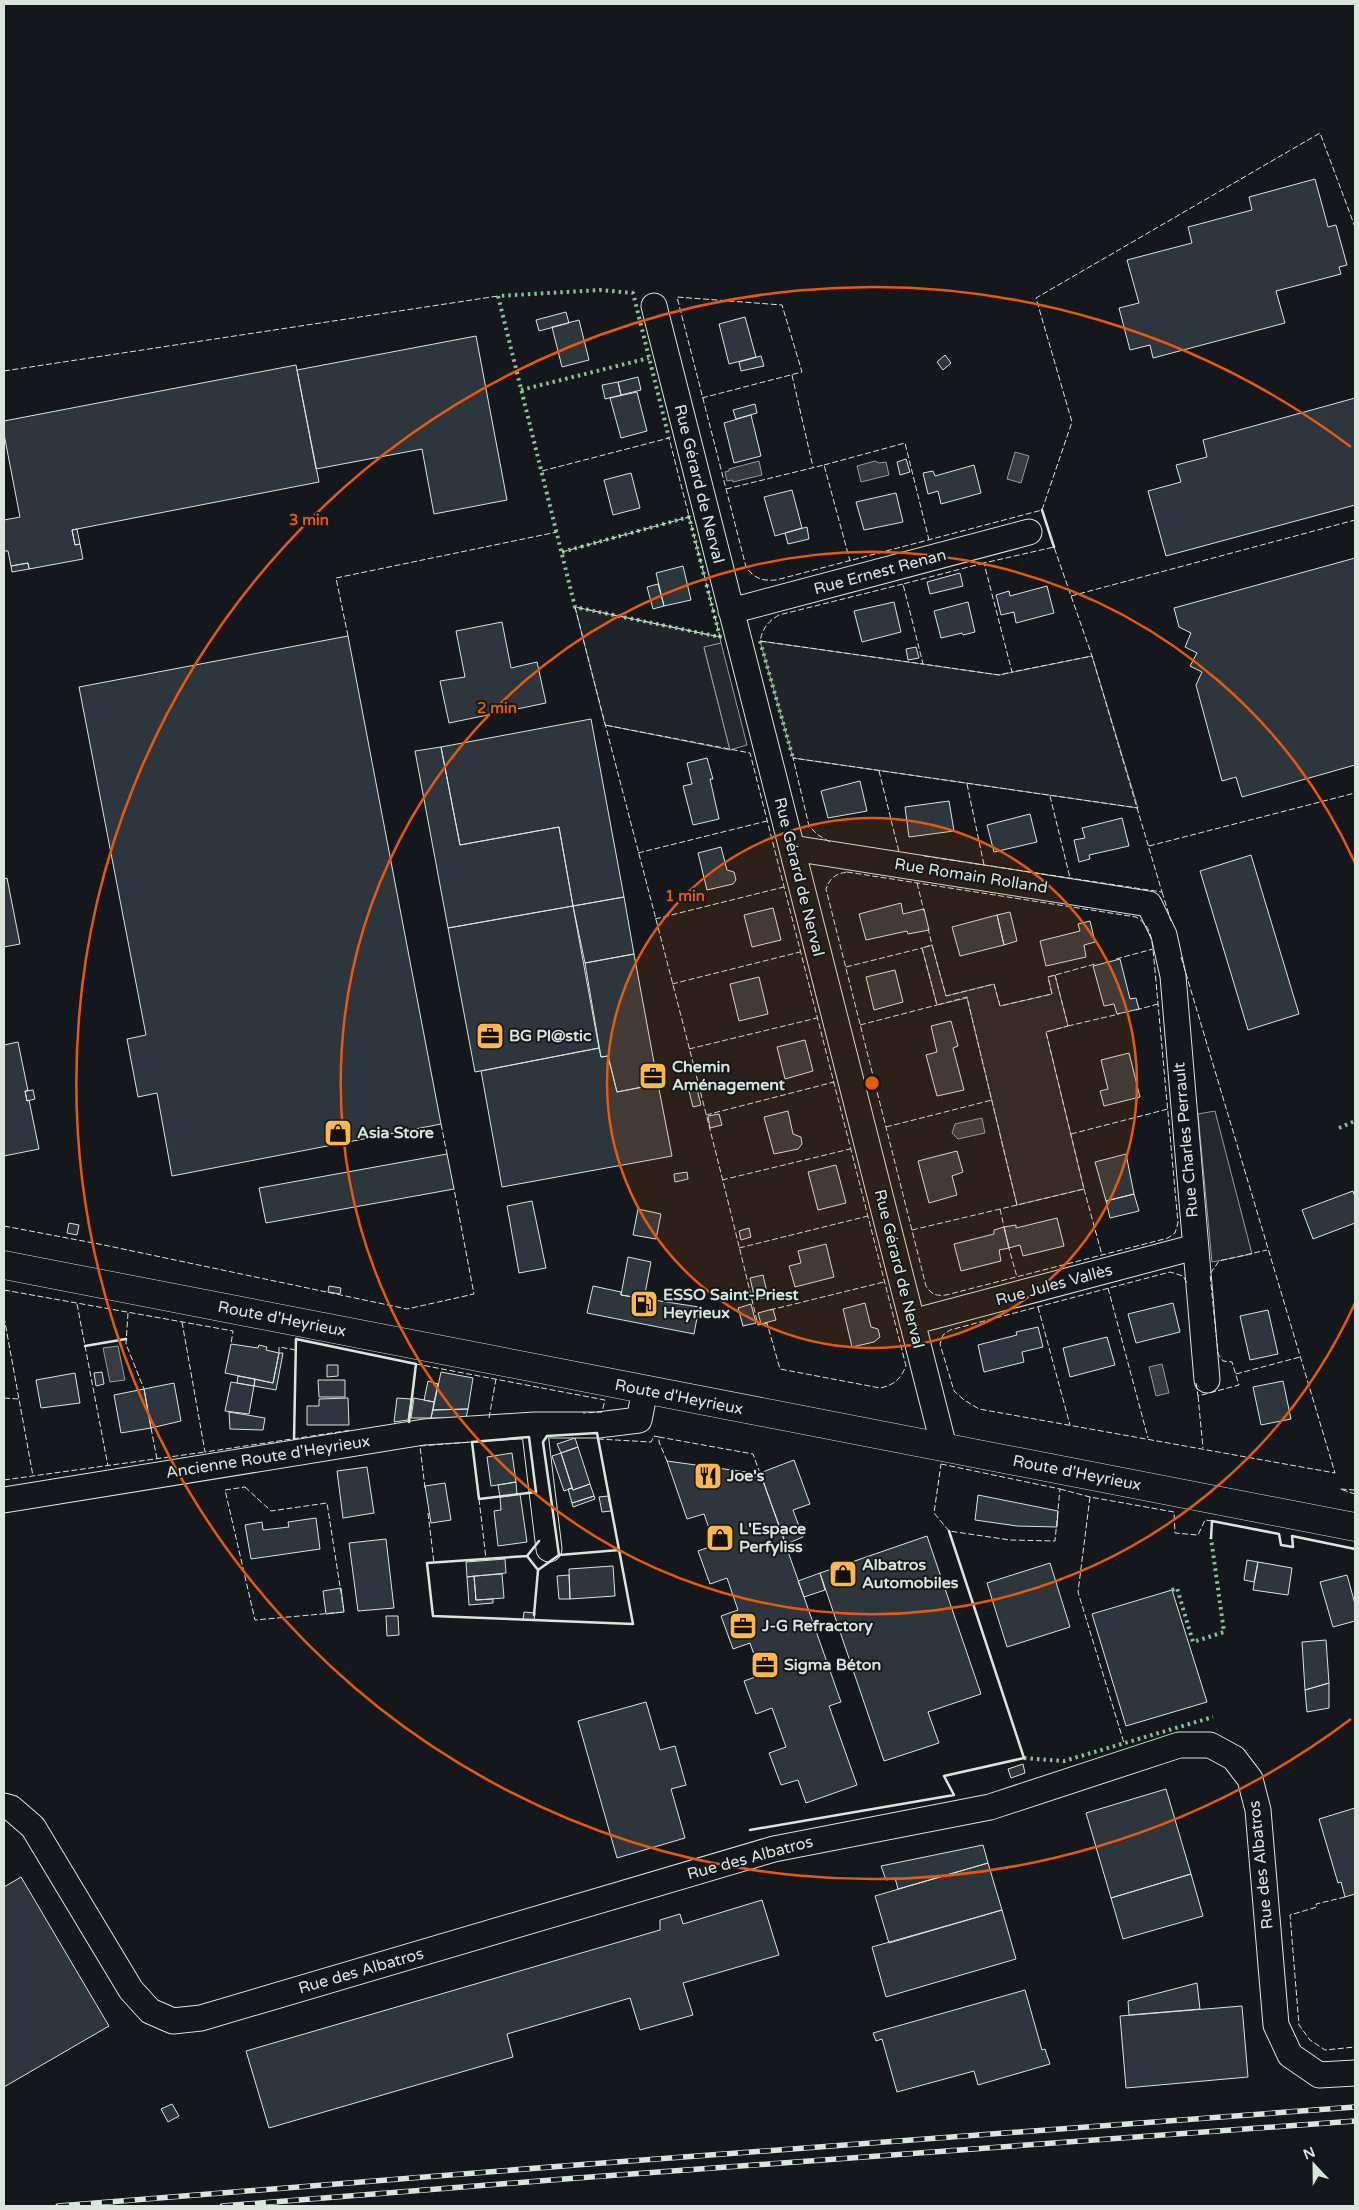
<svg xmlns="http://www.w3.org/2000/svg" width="1359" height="2210" viewBox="0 0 1359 2210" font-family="'Varela Round',sans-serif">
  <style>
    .green { fill: #202428; stroke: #939e99 }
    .parking { fill: #24282b; stroke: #939e99 }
    .water { fill: #363b3e; stroke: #939e99 }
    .building { fill: #2c363c; stroke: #d8e6dc }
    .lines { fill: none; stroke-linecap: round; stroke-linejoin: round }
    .minor-casing { stroke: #d8e6dc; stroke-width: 27 }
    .major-casing { stroke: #d8e6dc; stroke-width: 29 }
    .minor { stroke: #14181c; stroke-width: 25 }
    .major { stroke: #14181c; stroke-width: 28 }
    .rail-casing { stroke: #d8e6dc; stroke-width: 5.5 }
    .rail { stroke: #14181c; stroke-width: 4; stroke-dasharray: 11; stroke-linecap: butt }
    .hedge { stroke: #8ac095; stroke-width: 4; stroke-dasharray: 2.5 4; stroke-linecap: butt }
    .fence { stroke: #d8e6dc; stroke-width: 1; stroke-dasharray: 6 2.5; stroke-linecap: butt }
    .wall { stroke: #d8e6dc; stroke-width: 2.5 }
    .ring { fill: none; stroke: #e8590c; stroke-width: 2.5 }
    .labels { text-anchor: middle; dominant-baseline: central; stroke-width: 4; stroke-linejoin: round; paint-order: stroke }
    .street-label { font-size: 16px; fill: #d8e6dc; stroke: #14181c }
    .poi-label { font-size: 16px; font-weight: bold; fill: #d8e6dc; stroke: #14181c; text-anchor: start }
    .centre { fill: #e8590c; stroke: #14181c; stroke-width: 2.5 }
    .ring-label { font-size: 15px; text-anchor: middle; font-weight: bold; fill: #e8590c; stroke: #14181c; stroke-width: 4; stroke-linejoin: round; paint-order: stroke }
  </style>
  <rect width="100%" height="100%" fill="#14181c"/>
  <path class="green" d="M575 607 720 637 721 643 704 648 730 750 605 725Z
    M760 641 999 675 1092 656 1138 808 793 758Z
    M932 945 946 996 994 984 1000 1006 1052 994 1048 977 1055 975 1068 1026 1046 1032 1084 1189 1017 1205 967 998 937 1005 922 948Z"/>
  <path class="parking" d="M721 643 747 745 730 750 704 647Z
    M1215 1111 1252 1254 1212 1262 1198 1114Z"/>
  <path class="water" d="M1015 452 1029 456 1021 483 1007 479Z
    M759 461 762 475 733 482 732 480 727 481 725 472 729 471V469Z
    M875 461 879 463 886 462 889 475 861 482 857 466Z
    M982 1118 985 1133 958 1139 952 1133 955 1124Z
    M118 1346 125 1380 110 1382 103 1348Z
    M1162 1364 1169 1393 1156 1396 1149 1367Z"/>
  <path class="building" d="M1315 179 1328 227 1336 225 1347 265 1339 267 1341 274 1276 291 1285 323 1153 358 1150 345 1130 350 1119 308 1139 303 1127 260 1192 243 1188 227 1252 210 1249 197Z
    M566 312 569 323 539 331 536 320Z
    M745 317 756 357 729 364 719 324Z
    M579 320 589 360 562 367 552 327Z
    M476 336 507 500 434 514 422 449 316 469 297 370Z
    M945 355 951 363 943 370 937 362Z
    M761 356 764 366 741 371 739 362Z
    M296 365 319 482 72 530 75 545 80 544 83 559 29 569 28 563 11 566 8 551H4V520L20 517 4 434V421Z
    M638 377 641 390 621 395 618 382Z
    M618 382 621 395 605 399 602 385Z
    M637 392 647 431 621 438 610 398Z
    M1355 398V505L1166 556 1148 491 1181 482 1176 465 1207 457 1203 440Z
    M755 404 757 413 736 419 733 410Z
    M751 415 761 456 734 463 724 423Z
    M906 459 910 472 900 475 897 462Z
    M974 465 981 493 941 504 938 491 928 494 923 473 933 471 935 476Z
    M631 473 640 508 613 515 604 480Z
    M792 490 802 528 775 536 764 497Z
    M896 493 903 522 864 530 856 502Z
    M807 527 809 539 788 544 785 533Z
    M77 529 80 544 75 545 72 530Z
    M1355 558V765L1242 797 1236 777 1222 781 1196 685 1202 672 1190 666 1197 653 1185 647 1191 633 1179 627 1174 608Z
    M28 563 29 569 12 572 11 566Z
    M683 566 691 600 664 606 656 573Z
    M960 573 963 586 930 594 927 582Z
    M658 584 664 606 653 609 647 587Z
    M1047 586 1054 613 1016 623 1014 612 1001 615 996 595 1009 591 1010 596Z
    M894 602 901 632 862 642 854 611Z
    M968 602 975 632 963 635 962 633 941 638 934 611Z
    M502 622 511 668 537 662 546 703 449 723 440 681 465 677 456 631Z
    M348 636 441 1124 172 1176 157 1093 138 1097 127 1039 146 1035 79 687Z
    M916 647 919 658 908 660 906 649Z
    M591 719 624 897 573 906 559 827 460 845 441 747Z
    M441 747 460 845 559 827 573 906 448 928 415 751Z
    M707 758 713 779H710L719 819 693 825 683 786 692 784 687 763Z
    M860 781 867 811 828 818 821 791Z
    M949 801 954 831 909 837 905 807Z
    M1030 814 1037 842 994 852 987 825Z
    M1122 818 1129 846 1089 855 1090 859 1079 862 1074 840 1085 838 1082 828Z
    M721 847 727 870 734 872 736 880 733 884 707 890 698 853Z
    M1251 855 1299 1014 1248 1030 1200 871Z
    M7 878 20 944 4 947V879Z
    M624 897 634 954 585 963 573 906Z
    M901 903 903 914 924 909 929 930 908 934 907 931 866 940 859 914Z
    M573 906 599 1048 475 1072 448 928Z
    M773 908 781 940 752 947 744 915Z
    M1010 912 1017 941 1004 945 997 915Z
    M997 915 1004 945 960 956 952 927Z
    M1090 921 1095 942 1084 945 1086 957 1046 966 1040 941 1080 931 1078 924Z
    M634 954 658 1084 617 1092 608 1056 601 1057 585 963Z
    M1120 959 1130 999 1136 998 1139 1009 1117 1014 1114 1004 1104 1006 1093 966Z
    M895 970 903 1002 874 1010 866 977Z
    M759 977 768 1014 739 1021 730 984Z
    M951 1021 958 1046 953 1048 964 1090 937 1096 926 1055 937 1052 931 1026Z
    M805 1040 813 1071 785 1079 777 1047Z
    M18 1042 28 1091H25L27 1101 29 1100 39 1149 4 1156V1045Z
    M599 1048 601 1057 608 1056 617 1092 658 1084 672 1156 502 1187 481 1071Z
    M1129 1053 1140 1097 1104 1106 1100 1091 1108 1089 1101 1060Z
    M696 1085 701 1105 693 1107 688 1087Z
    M33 1090 35 1099 27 1101 25 1091Z
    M788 1111 793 1134 801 1137 802 1144 798 1149 774 1154 764 1117Z
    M719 1114 722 1125 710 1128 708 1116Z
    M957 1151 963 1172 952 1176 957 1195 929 1203 918 1161Z
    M447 1154 454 1189 266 1223 259 1188Z
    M1126 1154 1134 1194 1106 1201 1095 1162Z
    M836 1165 846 1203 818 1210 808 1172Z
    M687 1172 688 1179 675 1182 674 1174Z
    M1353 1191 1355 1197V1223L1313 1239 1302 1210Z
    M1134 1194 1139 1211 1110 1218 1106 1201Z
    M532 1201 546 1268 519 1273 507 1206Z
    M638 1209 661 1214 656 1239 633 1235Z
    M1057 1218 1064 1246 1023 1256 1020 1245 1009 1248 1004 1227 1016 1225V1228Z
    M69 1223 79 1225 77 1235 67 1233Z
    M1004 1227 1009 1248 999 1250 1001 1261 961 1271 954 1244 994 1234V1230Z
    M749 1228 751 1237 741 1240 739 1231Z
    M826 1244 834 1277 795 1287 789 1266 801 1263 798 1251Z
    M628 1257 651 1262 644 1299 621 1295Z
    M763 1275 768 1297 755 1300 750 1278Z
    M329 1286 341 1288 340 1294 328 1292Z
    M593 1286 621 1292V1295L699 1307 694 1334 587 1313Z
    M865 1303 871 1327 878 1329 880 1337 874 1342 852 1347 843 1309Z
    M1173 1303 1180 1332 1136 1343 1128 1314Z
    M751 1304 756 1323 743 1326 738 1308Z
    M773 1309 776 1320 761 1324 758 1313Z
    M1268 1310 1278 1354 1250 1360 1240 1316Z
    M1038 1327 1043 1347 1022 1352 1024 1362 984 1372 978 1345 1017 1335 1016 1332Z
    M1107 1337 1115 1365 1070 1377 1063 1348Z
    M231 1344 258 1348 259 1345 267 1347 266 1350 279 1353 273 1383 225 1373Z
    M279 1353H283L276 1390 254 1386 255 1379 273 1383Z
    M327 1365H338V1376L327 1377Z
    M102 1372 104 1384 96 1386 94 1373Z
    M441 1372 473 1378 468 1409 433 1410Z
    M75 1373 80 1403 41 1408 36 1380Z
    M238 1376 255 1379 254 1386 237 1383Z
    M318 1380H345V1397H319Z
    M428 1381 438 1384 434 1402 424 1400Z
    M1283 1381 1291 1419 1261 1425 1253 1387Z
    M231 1382 254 1386 249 1414 225 1411Z
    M174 1383 181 1421 151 1428 144 1389Z
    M144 1389 151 1428 121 1433 114 1395Z
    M348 1398 349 1425H307V1406H319V1399Z
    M397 1398 411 1399 408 1420 394 1422Z
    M414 1398 434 1402 431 1418H411Z
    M468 1409 466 1418H431L433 1410Z
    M229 1412 265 1418 263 1430 230 1429Z
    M575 1438 578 1447 561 1453 557 1444Z
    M578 1447 590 1484 573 1490 561 1453Z
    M512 1453 516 1482 491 1486 487 1457Z
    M561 1453 572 1488 564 1491 552 1456Z
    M794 1460 810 1504 793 1510 803 1537 786 1544 760 1473Z
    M667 1461 746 1472 749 1479 761 1475 841 1702 829 1706 857 1785 806 1803 798 1780 781 1785 769 1753 786 1747 772 1708 756 1714 744 1681 761 1675 750 1643 733 1649 721 1616 738 1610 727 1578 710 1584 698 1551 715 1545 704 1514 687 1519Z
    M367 1467 374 1513 343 1518 337 1471Z
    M516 1482 517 1494 500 1497 498 1485Z
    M445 1483 451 1520 431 1523 425 1486Z
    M590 1484 594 1496 572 1503 568 1489 572 1488 573 1490Z
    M520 1494 527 1542 498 1546 494 1511 501 1510 500 1497Z
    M978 1495 1058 1511 1057 1527 1017 1526 975 1520Z
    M594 1496 595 1499 573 1507 572 1503Z
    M608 1496 611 1511 602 1512 599 1497Z
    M316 1518 320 1549 251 1559 245 1525 262 1522 263 1530 289 1527 288 1522Z
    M927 1536 981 1694 928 1712 939 1743 884 1761 820 1573Z
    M386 1539 394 1608 358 1611 349 1543Z
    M505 1559 506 1573 467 1577 466 1562Z
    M1247 1560 1258 1562 1254 1582 1244 1580Z
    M1258 1562 1292 1568 1288 1595 1253 1590Z
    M1050 1563 1070 1627 1007 1647 987 1583Z
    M613 1566 615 1596 570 1599 569 1569Z
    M820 1573 825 1590 804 1597 798 1581Z
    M502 1574 504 1598 476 1600 474 1576Z
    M569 1575 570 1599H559L557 1576Z
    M1347 1575 1355 1604V1621L1333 1627 1320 1582Z
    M474 1576 476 1600 493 1599V1603L469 1605 467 1577Z
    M341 1588 344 1612 326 1614 323 1591Z
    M1172 1590 1207 1702 1126 1726 1092 1614Z
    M524 1612 535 1613 534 1620H523Z
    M386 1616H398L399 1635 387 1636Z
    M1326 1640 1329 1683 1305 1690 1302 1642Z
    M1329 1683V1708L1307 1712 1305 1690Z
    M646 1702 660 1750 675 1746 686 1785 671 1789 685 1838 617 1858 578 1721Z
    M1023 1764 1025 1773 1011 1778 1008 1769Z
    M1166 1789 1191 1874 1111 1898 1086 1813Z
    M1355 1808V1894L1345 1897 1341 1882 1338 1883 1319 1819Z
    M983 1845 988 1863 898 1889 895 1878 886 1880 881 1866Z
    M988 1863 1002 1910 889 1943 875 1896Z
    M1191 1874 1203 1916 1123 1939 1111 1898Z
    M21 1877 109 2026 4 2087V1887Z
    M762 1900 779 1955 683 1983 693 2015 640 2030 630 1998 507 2034 513 2057 269 2128 246 2051 660 1930V1920L680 1914 683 1924Z
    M1002 1910 1016 1959 886 1997 872 1947Z
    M1197 1983 1200 2009 1129 2015 1128 2001Z
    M1025 1990 1042 2050 1045 2049 1050 2064 978 2085 974 2071 897 2092 882 2039 876 2041 873 2033Z
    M1242 2006 1248 2077 1126 2088 1120 2016Z
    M172 2104 179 2116 168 2122 161 2109Z"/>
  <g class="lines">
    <defs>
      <path id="minor" d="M654 306 944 1447
        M731 611 1029 532
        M792 848 1149 904 1164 935 1173 976 1207 1380
        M912 1322 1195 1247
        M534 1425 549 1549
        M4 1500 424 1432 534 1425H598L639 1420 645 1390
        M4 1806 11 1808 33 1827 131 1990 150 2011 173 2021 201 2018 774 1849 990 1807 1179 1745H1210L1234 1758 1250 1779 1258 1810 1276 2025 1290 2055 1319 2075 1355 2073"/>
      <path id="major" d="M4 1265 1355 1527"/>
    </defs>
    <use href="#minor" class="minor-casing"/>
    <use href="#major" class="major-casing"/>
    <use href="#minor" class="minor"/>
    <use href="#major" class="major"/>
    <defs>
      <path id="rail" d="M58 2206 576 2165 1355 2107
        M222 2206 577 2178 1355 2121"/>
    </defs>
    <use href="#rail" class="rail-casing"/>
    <use href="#rail" class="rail"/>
    <path class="hedge" d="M521 390 649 358
      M562 552 689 517 720 637 575 607 498 296 600 290 633 293 669 438
      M760 641 793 758
      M1339 1128 1355 1121
      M1172 1590 1177 1588 1193 1642 1224 1632 1211 1538
      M1024 1758 1064 1761 1213 1717"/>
    <path class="fence" d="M4 371 498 296
      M792 375 813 467
      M702 398 802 372 782 305 677 297C700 387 723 477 746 567 755 579 762 581 776 580L1042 510 1072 422 1036 298 1320 133 1355 227
      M824 465 905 443 929 540
      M542 471 669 438 720 637 575 607C636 846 701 1085 758 1325L767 1323 780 1369 880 1388C894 1385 900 1380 906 1366L750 753 605 725
      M726 489 824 465 850 561
      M562 552 689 517
      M984 563 903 584 923 664 999 675 1012 672
      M903 584 779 615C767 622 763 628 760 641L923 664
      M1071 596 1355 520
      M348 636 336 578 557 532
      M879 771 899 852
      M967 784 984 865
      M1050 796 1070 878
      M830 842 818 835 809 826 793 758 1138 808
      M1149 846 1355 793
      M638 853 767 821
      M924 856 1162 892 1092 656 1054 547 984 563 1012 672 1092 656
      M847 872 1136 917C1149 925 1151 934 1153 949L1178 1223 1175 1233 1168 1238 946 1295C936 1296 932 1295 926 1286L826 889C830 878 835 874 847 872Z
      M917 883 924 911
      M1162 892 1171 921
      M655 919 784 887
      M928 928 932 945
      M1181 957 1335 1473 979 1409 964 1400 954 1391 940 1344 943 1335 950 1330 1170 1272 1183 1276 1187 1283
      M1116 959 1153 949
      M846 967 922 948
      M1055 975 1068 1026 1046 1032 1084 1189 1017 1205 967 997 937 1005 922 948 932 945 946 996 994 984 1000 1006 1052 994 1048 977 1095 964
      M672 984 800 952
      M1136 1010 1158 1004
      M860 1025 937 1005
      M1068 1026 1119 1014
      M689 1049 817 1018
      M706 1115 834 1082
      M441 1124 447 1154
      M886 1127 992 1100
      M1071 1134 1168 1109
      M722 1180 850 1149
      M1084 1189 1102 1255
      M1000 1209 1005 1231
      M4 1226 104 1245 407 1309 474 1294 454 1189
      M912 1230 1017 1205
      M1008 1245 1017 1277
      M739 1248 868 1216
      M1108 1288 1148 1438
      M4 1290 233 1331 231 1344
      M77 1304 108 1466
      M1038 1307 1070 1425
      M770 1310 884 1282
      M128 1313 126 1344 144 1389
      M4 1317 33 1476
      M182 1322 205 1452 352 1430
      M279 1353V1347L296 1350
      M416 1364 605 1400 602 1412 583 1413
      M1236 1374 1300 1357
      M1196 1383 1198 1396 1239 1385 1232 1362 1223 1361 1218 1354 1210 1274 1219 1261 1267 1250
      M1198 1396 1203 1448
      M4 1398 19 1399
      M489 1418 496 1379
      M151 1428 157 1459
      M598 1439 651 1442 654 1436 659 1437
      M667 1461 659 1442V1437L753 1454 760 1473
      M941 1464 1060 1489 1055 1541 1010 1540 949 1531 934 1513Z
      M4 1480 205 1452
      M245 1487 271 1511 327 1503 344 1612 255 1620 225 1490Z
      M425 1488 420 1446 472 1442
      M1060 1489 1090 1497 1174 1512 1175 1533 1198 1535 1205 1520 1212 1521
      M1355 1490 1340 1489 1355 1494
      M1090 1497 1078 1592 1124 1743
      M479 1499 486 1559
      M428 1513 434 1563
      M1345 1897 1316 1904 1317 1907 1290 1915 1299 2025 1310 2040 1325 2050 1355 2047"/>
    <path class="wall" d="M1042 510 1054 547
      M85 1346 126 1339
      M597 1433 633 1624 433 1616 427 1563 527 1556 538 1570 559 1555 543 1442 547 1436Z
      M529 1437 536 1492 479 1499 472 1442Z
      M294 1439 296 1339 416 1364 409 1422
      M1211 1538 1212 1521 1279 1534 1281 1545 1293 1547 1292 1536 1355 1549
      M559 1555 619 1550
      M527 1556 539 1541
      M534 1615 538 1570
      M750 1830 954 1795 944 1776 1024 1758 949 1531"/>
  </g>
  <circle cx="872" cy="1083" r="265" fill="#e8590c" fill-opacity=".12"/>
  <g class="ring">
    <circle cx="872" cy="1083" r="265"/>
    <path d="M1355 1303A531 531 0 1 1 1355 863"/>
    <path d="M1351 1719A796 796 0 1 1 1351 447"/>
  </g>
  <defs>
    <symbol id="office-square" viewBox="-11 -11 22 22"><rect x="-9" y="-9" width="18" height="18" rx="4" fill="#ffb74d" stroke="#14181c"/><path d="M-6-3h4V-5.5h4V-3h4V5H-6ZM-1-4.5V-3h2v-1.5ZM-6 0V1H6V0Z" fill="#111"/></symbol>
    <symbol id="shop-square" viewBox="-11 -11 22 22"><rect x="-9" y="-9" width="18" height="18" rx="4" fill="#ffb74d" stroke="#14181c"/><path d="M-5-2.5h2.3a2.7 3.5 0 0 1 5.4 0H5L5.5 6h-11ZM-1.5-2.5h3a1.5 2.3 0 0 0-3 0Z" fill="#111"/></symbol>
    <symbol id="fuel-square" viewBox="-11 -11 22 22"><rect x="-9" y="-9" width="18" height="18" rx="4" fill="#ffb74d" stroke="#14181c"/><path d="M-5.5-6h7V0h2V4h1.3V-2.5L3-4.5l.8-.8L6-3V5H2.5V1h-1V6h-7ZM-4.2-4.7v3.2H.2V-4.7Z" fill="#111"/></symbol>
    <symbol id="restaurant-square" viewBox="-11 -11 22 22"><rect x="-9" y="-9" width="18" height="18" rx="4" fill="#ffb74d" stroke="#14181c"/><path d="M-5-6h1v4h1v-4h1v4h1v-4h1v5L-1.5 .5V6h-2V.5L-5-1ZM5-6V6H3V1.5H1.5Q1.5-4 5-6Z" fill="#111"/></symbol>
  </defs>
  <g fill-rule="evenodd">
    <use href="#office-square" x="474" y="1020" width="32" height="32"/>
    <use href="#office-square" x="637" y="1060" width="32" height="32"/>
    <use href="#shop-square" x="322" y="1117" width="32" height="32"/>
    <use href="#fuel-square" x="628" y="1288" width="32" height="32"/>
    <use href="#restaurant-square" x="692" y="1460" width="32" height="32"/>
    <use href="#shop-square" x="704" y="1522" width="32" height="32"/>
    <use href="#shop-square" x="827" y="1558" width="32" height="32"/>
    <use href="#office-square" x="727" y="1610" width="32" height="32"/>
    <use href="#office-square" x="749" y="1649" width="32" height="32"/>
  </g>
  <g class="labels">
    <g class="street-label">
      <text transform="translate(699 484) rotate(76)">Rue Gérard de Nerval</text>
      <text transform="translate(880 572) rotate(-15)">Rue Ernest Renan</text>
      <text transform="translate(971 876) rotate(9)">Rue Romain Rolland</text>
      <text transform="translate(799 877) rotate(76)">Rue Gérard de Nerval</text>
      <text transform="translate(1186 1140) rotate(-95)">Rue Charles Perrault</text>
      <text transform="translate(899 1269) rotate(76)">Rue Gérard de Nerval</text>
      <text transform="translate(1054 1285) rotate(-15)">Rue Jules Vallès</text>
      <text transform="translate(282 1319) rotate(11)">Route d'Heyrieux</text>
      <text transform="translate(679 1397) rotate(11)">Route d'Heyrieux</text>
      <text transform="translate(268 1457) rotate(-9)">Ancienne Route d'Heyrieux</text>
      <text transform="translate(1077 1473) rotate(11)">Route d'Heyrieux</text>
      <text transform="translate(750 1858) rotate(-15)">Rue des Albatros</text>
      <text transform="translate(1261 1865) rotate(-96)">Rue des Albatros</text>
      <text transform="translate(361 1971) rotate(-16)">Rue des Albatros</text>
    </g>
    <g class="poi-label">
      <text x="509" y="1036">BG Pl@stic</text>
      <text x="672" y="1067">Chemin<tspan x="672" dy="18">Aménagement</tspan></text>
      <text x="357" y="1133">Asia Store</text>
      <text x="663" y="1295">ESSO Saint-Priest<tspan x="663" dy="18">Heyrieux</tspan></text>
      <text x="727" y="1476">Joe's</text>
      <text x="739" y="1529">L'Espace<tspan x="739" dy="18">Perfyliss</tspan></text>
      <text x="862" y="1565">Albatros<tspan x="862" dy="18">Automobiles</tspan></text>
      <text x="762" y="1626">J-G Refractory</text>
      <text x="784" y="1665">Sigma Béton</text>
    </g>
  </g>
  <circle cx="872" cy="1083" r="8" class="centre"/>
  <g class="ring-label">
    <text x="309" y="525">3 min</text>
    <text x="497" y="713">2 min</text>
    <text x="685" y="901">1 min</text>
  </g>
  <rect width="1359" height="2210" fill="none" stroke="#d8e6dc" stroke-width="10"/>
  <g transform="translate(1314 2165) rotate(338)" stroke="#14181c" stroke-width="4" paint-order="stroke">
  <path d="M0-4L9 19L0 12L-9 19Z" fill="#d8e6dc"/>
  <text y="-8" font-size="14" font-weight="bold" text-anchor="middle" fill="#d8e6dc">N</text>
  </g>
</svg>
